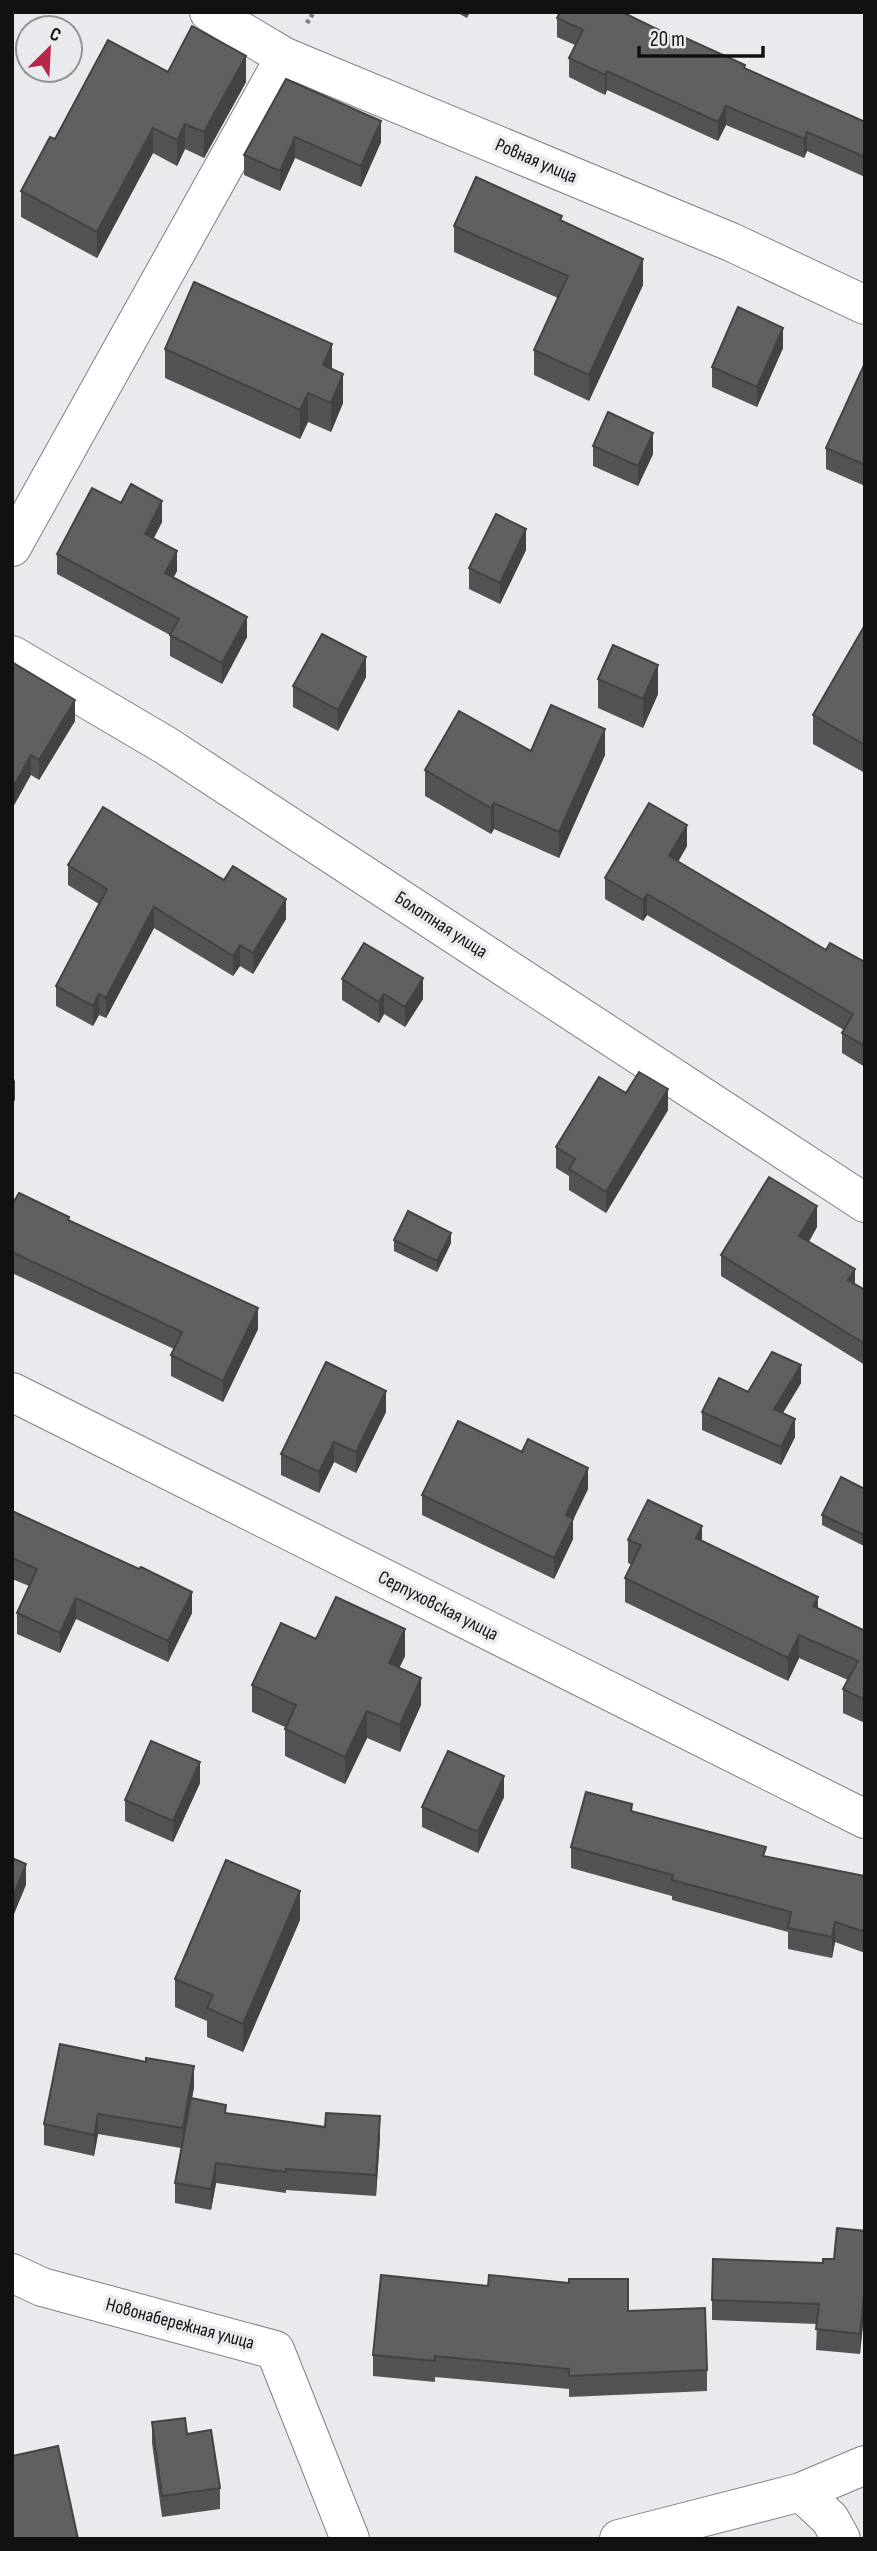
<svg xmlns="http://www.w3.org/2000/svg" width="877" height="2551" viewBox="0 0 877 2551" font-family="'Sofia Sans Condensed',sans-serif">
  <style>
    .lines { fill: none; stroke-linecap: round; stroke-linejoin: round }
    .street-casing { stroke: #7f8184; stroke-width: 40 }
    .primary-casing { stroke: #7f8184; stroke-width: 40 }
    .path { stroke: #7b7c7e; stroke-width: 4.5; stroke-dasharray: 3.5 3.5; stroke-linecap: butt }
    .street { stroke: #fff; stroke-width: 38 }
    .primary { stroke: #fff; stroke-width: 38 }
    .wall { fill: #545254 }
    .shaded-wall { fill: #454245 }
    .building { fill: #625f62; stroke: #454245; stroke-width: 2 }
    .labels { text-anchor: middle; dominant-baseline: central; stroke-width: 7; stroke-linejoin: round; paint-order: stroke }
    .street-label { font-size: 19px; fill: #101112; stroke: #e8eaed }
  </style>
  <rect width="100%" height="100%" fill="#e8eaed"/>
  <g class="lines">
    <defs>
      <path id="street" d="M209 12 285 57 731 242 865 305
        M12 547 285 57
        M12 655 165 745 865 1203
        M12 1392 865 1819
        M12 2273 42 2287 275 2350 350 2539"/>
      <path id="primary" d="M801 2492 830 2519 841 2539
        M619 2539 801 2492 865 2465"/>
    </defs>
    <use href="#street" class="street-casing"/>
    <use href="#primary" class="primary-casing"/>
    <path class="path" d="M307 23 314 12"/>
    <use href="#street" class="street"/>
    <use href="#primary" class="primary"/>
  </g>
  <path class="wall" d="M456 12H470L467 18Z
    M557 18 675 38 865 122V177L807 151 804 158 726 125 718 141 607 90 605 95 569 77V58L575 45 557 37Z
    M168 72 246 82 204 158 185 149 177 166 153 153 97 258 21 217V191L55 139Z
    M286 79 381 142 361 187 295 158 280 191 244 175V155Z
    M562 221 643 285 589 401 534 375V350L558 298 454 252V226Z
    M783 348 757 407 712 387V367Z
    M165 349 332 369 343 403 331 432 308 422 300 439 165 378Z
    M865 363V486L826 469V448Z
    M593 446 653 454 638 486 593 466Z
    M121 503 162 522 154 538 177 571 173 578 247 637 222 684 170 656V635L57 574V554Z
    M526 550 500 604 469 589V568Z
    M865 625V773L813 744V715Z
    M12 662 75 721 39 780 31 775Z
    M366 677 338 731 293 707V686Z
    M598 679 658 694 643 728 598 708Z
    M531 751 605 755 559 858 494 829 491 834 425 796V770Z
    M687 846 678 862 826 950 865 962V1067L842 1053V1033L844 1030 647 915 643 921 605 899V878Z
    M68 865 286 919 253 974 240 966 233 976 154 928 106 1018 99 1015 93 1026 56 1006V986L99 904 68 885Z
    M342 979 423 999 405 1027 384 1014 379 1023 342 1000Z
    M626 1093 668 1110 606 1213 569 1190V1176L556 1168V1147Z
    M12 1205 69 1220 258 1329 223 1402 171 1376V1355L174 1349 12 1273Z
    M817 1227 809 1242 855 1284 865 1290V1365L721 1276V1255Z
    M394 1240 451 1243 437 1272 394 1251Z
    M801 1383 783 1413 795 1437 781 1465 702 1430V1412L748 1392Z
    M386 1412 356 1473 334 1462 319 1493 281 1475V1454Z
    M588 1489 573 1520V1539L554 1579 422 1515V1495Z
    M865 1489 864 1546 822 1525V1515Z
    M12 1511 192 1613 168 1662 76 1619 60 1653 17 1634V1613L29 1586 12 1579Z
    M628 1540 702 1541 818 1608 865 1631V1723L843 1713V1689L848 1680 799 1658 788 1681 625 1602V1578L632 1565 628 1563Z
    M316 1639 405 1656 399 1668 421 1705 400 1752 367 1738 345 1784 285 1756V1727L252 1712V1685Z
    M200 1783 173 1842 125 1821V1800Z
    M504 1797 478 1853 422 1827V1807Z
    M632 1811 766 1857 865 1876V1953L835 1942 832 1958 788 1949V1932L672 1900V1896L571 1868V1847Z
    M300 1920 243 2052 207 2037V2021L175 2007V1979Z
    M194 2087 192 2098 226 2113 380 2137 376 2196 286 2190V2193L216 2183 211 2210 175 2203V2183L181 2148 98 2134 94 2156 44 2145V2124Z
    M865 2231 860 2354 816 2350 817 2324 712 2320V2300L834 2259Z
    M628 2311 707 2370V2391L569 2397V2389L435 2377V2382L373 2376V2355Z
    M152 2422 187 2434 220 2488V2509L162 2517 152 2443Z"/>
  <path class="shaded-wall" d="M246 56V82L204 158V132Z
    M607 71V90L605 95V75Z
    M726 106V125L718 141V122Z
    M381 121V142L361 187V166Z
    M185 124V149L177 166V140Z
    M153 128V153L97 258V232Z
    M807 132V151L804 158V139Z
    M295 137V158L280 191V171Z
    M643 259V285L589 401V375Z
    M783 328V348L757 407V387Z
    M332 344V373L323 365Z
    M343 374V403L331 432V403Z
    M308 393V422L300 439V410Z
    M653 433V454L638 486V466Z
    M162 501V522L145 554V534Z
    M526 529V550L500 604V583Z
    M177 551V571L165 594V573Z
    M247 617V637L222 684V663Z
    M366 657V677L338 731V710Z
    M658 665V694L643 728V699Z
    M75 700V721L39 780V760Z
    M605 729V755L559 858V832Z
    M31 755V775L12 809V789Z
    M494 803V829L491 834V808Z
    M687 825V846L669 877V856Z
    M647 894V915L643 921V900Z
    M286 899V919L253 974V953Z
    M154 907V928L106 1018V998Z
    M240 945V966L233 976V956Z
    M423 978V999L405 1027V1007Z
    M99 994V1015L93 1026V1006Z
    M384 994V1014L379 1023V1002Z
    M15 1079V1100L12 1105V1085Z
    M668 1089V1110L606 1213V1192Z
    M817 1206V1227L799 1257V1236Z
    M451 1233V1243L437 1272V1261Z
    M855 1269V1290L848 1280Z
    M258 1308V1329L223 1402V1381Z
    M801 1365V1383L774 1427V1409Z
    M386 1391V1412L356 1473V1452Z
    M795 1419V1437L781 1465V1447Z
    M334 1442V1462L319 1493V1472Z
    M588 1468V1489L573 1520V1539L554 1579V1558L566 1515Z
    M702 1526V1550L696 1538Z
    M192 1592V1613L168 1662V1641Z
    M818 1597V1620L813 1606Z
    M76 1598V1619L60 1653V1633Z
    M405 1629V1656L389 1690V1663Z
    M799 1635V1658L788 1681V1658Z
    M421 1678V1705L400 1752V1725Z
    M367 1711V1738L345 1784V1757Z
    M200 1762V1783L173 1842V1821Z
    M504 1776V1797L478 1853V1832Z
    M26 1864V1885L12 1919V1899Z
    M300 1891V1920L243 2052V2024Z
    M835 1922V1942L832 1958V1937Z
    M194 2066V2087L183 2149V2128Z
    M98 2114V2134L94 2156V2135Z
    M380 2116V2137L376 2196V2175Z
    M216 2163V2183L211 2210V2189Z
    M865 2286V2307L860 2354V2334Z"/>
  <path class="building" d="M560 12H622L675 38 677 34 745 65 744 68 865 122V157L807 132 804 139 726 106 718 122 607 71 605 75 569 58 583 30 557 18Z
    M192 26 246 56 204 132 185 124 177 140 153 128 97 232 21 191 50 137 55 139 108 40 168 72Z
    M286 79 381 121 361 166 295 137 280 171 244 155Z
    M476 177 562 216 560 220 643 259 589 375 534 350 568 276 454 226Z
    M194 282 332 344 323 365 343 374 331 403 308 393 300 410 165 349Z
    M738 307 783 328 757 387 712 367Z
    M865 363V465L826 448Z
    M608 412 653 433 638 466 593 446Z
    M131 484 162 501 145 534 177 551 165 573 247 617 222 663 170 635 179 619 57 554 92 488 121 503Z
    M496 514 526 529 500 583 469 568Z
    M865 625V745L813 715Z
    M322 634 366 657 338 710 293 686Z
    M613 645 658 665 643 699 598 679Z
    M12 662 75 700 39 760 31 755 12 789Z
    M551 705 605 729 559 832 494 803 491 808 425 770 459 711 531 751Z
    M649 803 687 825 669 856 826 950 830 943 865 962V1046L842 1033 853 1014 647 894 643 900 605 878Z
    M103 807 224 880 233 866 286 899 253 953 240 945 233 956 154 907 106 998 99 994 93 1006 56 986 107 889 68 865Z
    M364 943 423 978 405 1007 384 994 379 1002 342 979Z
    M639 1072 668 1089 606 1192 569 1169 575 1159 556 1147 599 1077 626 1093Z
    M769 1177 817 1206 799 1236 855 1269 848 1280 865 1290V1344L721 1255Z
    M19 1193 69 1217 68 1220 258 1308 223 1381 171 1355 182 1332 12 1252V1205Z
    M408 1211 451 1233 437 1261 394 1240Z
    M772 1352 801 1365 774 1409 795 1419 781 1447 702 1412 719 1378 748 1392Z
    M326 1362 386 1391 356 1452 334 1442 319 1472 281 1454Z
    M458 1421 522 1452 528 1439 588 1468 566 1515 573 1519 554 1558 422 1495Z
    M841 1477 865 1489 864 1535 822 1515Z
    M648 1500 702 1526 696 1538 818 1597 813 1606 865 1631V1700L843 1689 858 1661 799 1635 788 1658 625 1578 641 1545 628 1540Z
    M12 1511 139 1569 141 1567 192 1592 168 1641 76 1598 60 1633 17 1613 37 1569 12 1558Z
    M336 1597 405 1629 389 1663 421 1678 400 1725 367 1711 345 1757 285 1729 296 1705 252 1685 281 1623 316 1639Z
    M151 1741 200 1762 173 1821 125 1800Z
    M448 1751 504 1776 478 1832 422 1807Z
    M586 1792 632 1804 631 1811 766 1847 763 1856 865 1876V1932L835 1922 832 1937 788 1928 791 1912 672 1880 673 1875 571 1847Z
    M12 1858 26 1864 12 1899Z
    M226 1860 300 1891 243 2024 207 2008 213 1995 175 1979Z
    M60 2044 146 2062V2058L194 2066 183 2128 98 2114 94 2135 44 2124Z
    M191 2098 226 2105 225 2113 325 2127 326 2113 380 2116 376 2175 286 2169V2172L216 2163 211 2189 175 2183Z
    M837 2228 865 2231V2286L860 2334 816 2329 819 2304 712 2300 713 2259 823 2263V2259H834Z
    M381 2275 488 2286 489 2275 569 2283V2279H628V2311L705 2308 707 2370 569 2376V2369L435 2356V2361L373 2355Z
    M185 2418 187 2434 211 2430 220 2488 162 2496 152 2422Z
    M58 2446 78 2539H12V2456Z"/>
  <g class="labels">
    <g class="street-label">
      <text transform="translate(536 161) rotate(23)">Ровная улица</text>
      <text transform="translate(441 925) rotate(33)">Болотная улица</text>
      <text transform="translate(438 1606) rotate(27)">Серпуховская улица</text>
      <text transform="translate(180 2324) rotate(15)">Новонабережная улица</text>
    </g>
  </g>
  <rect width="877" height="2551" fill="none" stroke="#101112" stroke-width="28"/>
  <g transform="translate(49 49) rotate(24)"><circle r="33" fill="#e8eaed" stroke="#929395" stroke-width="2"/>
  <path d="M0-5L12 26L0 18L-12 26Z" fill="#b82748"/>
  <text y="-10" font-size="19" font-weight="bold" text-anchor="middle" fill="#101112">С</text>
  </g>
  <path d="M639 46v10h124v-10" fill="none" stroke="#101112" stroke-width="3.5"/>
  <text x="650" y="46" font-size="21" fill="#101112" stroke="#e8eaed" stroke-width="5" paint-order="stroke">20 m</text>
</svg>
